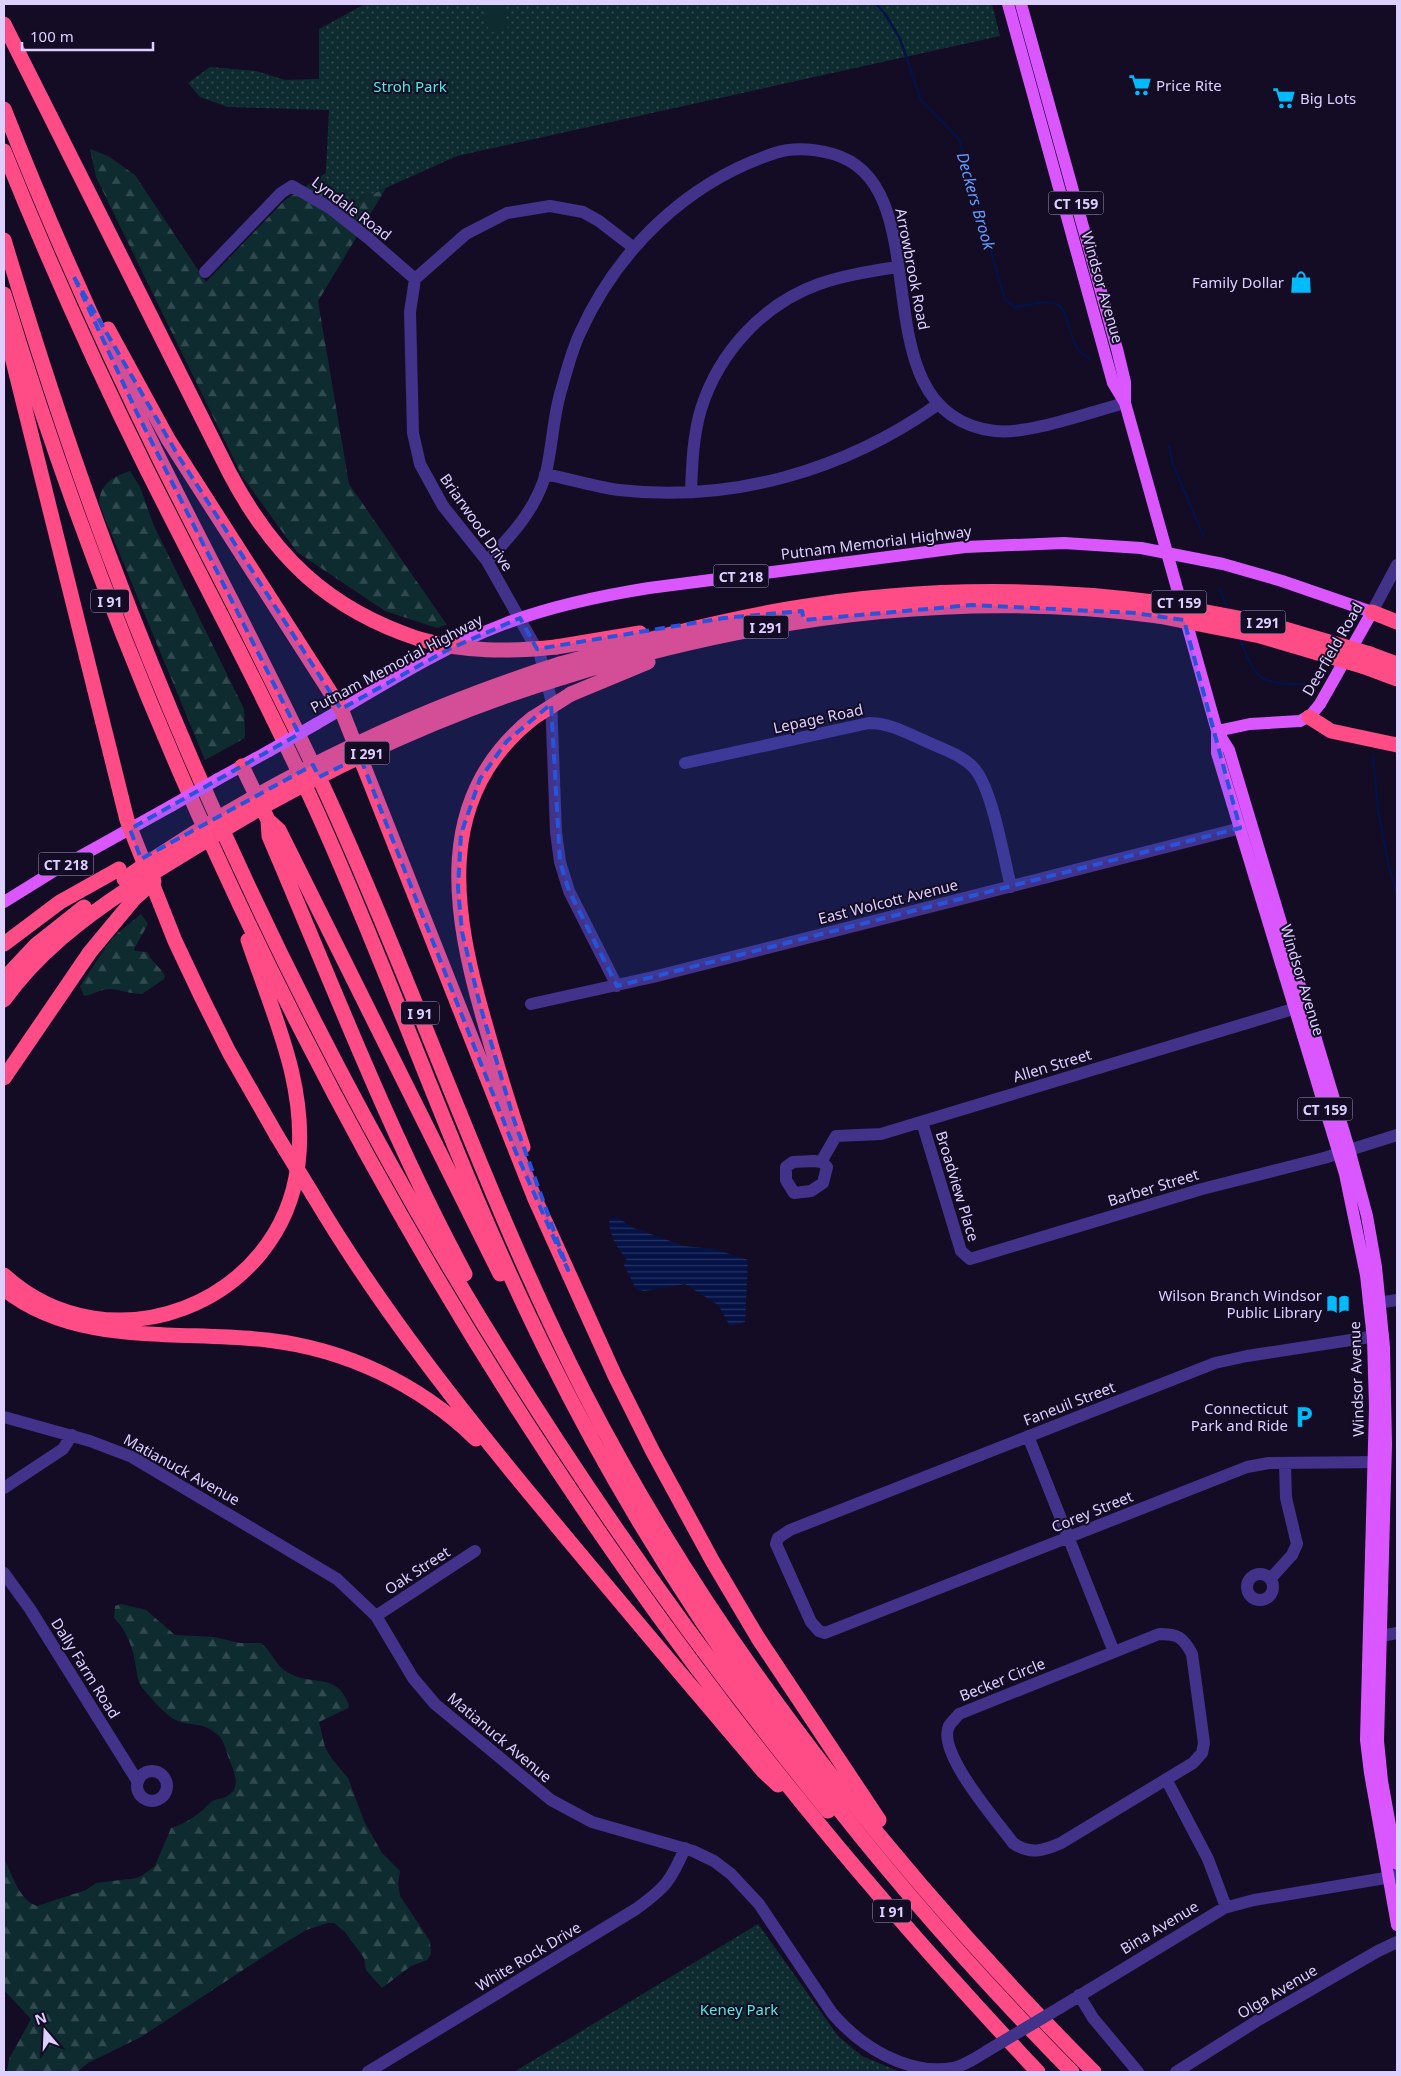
<svg xmlns="http://www.w3.org/2000/svg" width="1401" height="2076" viewBox="0 0 1401 2076" font-family="'Noto Sans',sans-serif">
  <style>
    .forest { fill: url(#forest-firs) }
    .park { fill: url(#park-dots) }
    .pitch { fill: #0e2c30 }
    .water { fill: url(#water-rules) }
    .lines { fill: none; stroke-linecap: round; stroke-linejoin: round }
    .stream { stroke: #041246; stroke-width: 2.5 }
    .minor { stroke: #433289; stroke-width: 12 }
    .major { stroke: #da57ff; stroke-width: 12 }
    .highway { stroke: #ff4b86; stroke-width: 15 }
    .minor-bridge { stroke: #433289; stroke-width: 12 }
    .major-bridge { stroke: #da57ff; stroke-width: 12 }
    .highway-bridge { stroke: #ff4b86; stroke-width: 15 }
    .marked { fill: #2754da; fill-opacity: 0.2; stroke: #2754da; stroke-width: 4; stroke-dasharray: 10 6; stroke-linejoin: round }
    .labels { text-anchor: middle; dominant-baseline: central; stroke-width: 4; stroke-linejoin: round; paint-order: stroke }
    .shield { fill: #140c25; stroke: #a195be; stroke-width: 1 }
    .shield-label { font-size: 14px; font-weight: bold; fill: #ddd0ff }
    .poi-label { font-size: 15px; fill: #ddd0ff; stroke: #140c25; text-anchor: end }
    .park-label { font-size: 15px; fill: #50ecdd; stroke: #140c25 }
    .street-label { font-size: 15px; fill: #ddd0ff; stroke: #140c25 }
    .water-label { font-size: 16px; font-style: italic; fill: #5e9cff; stroke: #140c25 }
  </style>
  <defs>
    <pattern id="forest-firs" width="22" height="20" patternUnits="userSpaceOnUse" patternTransform="scale(1.25)"><rect width="22" height="20" fill="#0e2c30"/><path d="M5 1l3.5 6h-7zM16 11l3.5 6h-7z" fill="#314a4f"/></pattern>
    <pattern id="park-dots" width="8" height="8" patternUnits="userSpaceOnUse" patternTransform="scale(1.25)"><rect width="8" height="8" fill="#0e2c30"/><path d="M2 2h.1M6 6h.1" fill="none" stroke="#314a4f" stroke-width="1.8" stroke-linecap="round"/></pattern>
    <pattern id="water-rules" width="6" height="5" patternUnits="userSpaceOnUse" patternTransform="scale(1.25)"><rect width="6" height="5" fill="#041246"/><path d="M0 2.5h6" fill="none" stroke="#283362"/></pattern>
  </defs>
  <rect width="100%" height="100%" fill="#140c25"/>
  <path class="forest" d="M90 149 108 156 135 175 206 282 285 200 326 173 325 191 343 207 386 188 318 301 349 484 447 625 437 628 385 611 297 552 242 476 96 177Z
    M130 471 140 487 154 526 244 709 245 738 205 760 99 504C100 484 112 477 130 471Z
    M141 914 148 924 134 949 135 951 147 952C151 962 160 966 165 976L164 979 142 994C132 994 121 990 111 989 102 988 93 995 84 996L80 986 112 938Z
    M121 1604 146 1610 175 1635 214 1637 240 1643H261C272 1652 275 1665 287 1672 310 1687 337 1671 349 1705L348 1708 319 1722 325 1747 332 1759 348 1778 364 1821 382 1853 400 1871 398 1884 400 1896 430 1941 431 1954 427 1960 411 1966 382 1988 366 1970 364 1958 345 1932 334 1923H328L306 1930 275 1949 141 2037 88 2063 77 2072H7L9 2059 31 2019 4 1990V1859C13 1875 18 1899 37 1906L86 1890 96 1883 137 1878 143 1875 155 1866 171 1828C187 1823 198 1815 209 1804 212 1800 219 1799 223 1798 242 1791 236 1776 230 1761 225 1751 226 1742 217 1734 203 1722 192 1726 178 1721 167 1717 152 1699 144 1690 137 1683 137 1671 135 1662 133 1647 125 1628 114 1618L115 1606Z"/>
  <path class="park" d="M365 4H992L1000 36 457 156 343 207 325 191 329 110 228 107 200 97 188 83 210 67 256 71 285 80 319 79V29Z
    M758 1924 838 2036 862 2056 900 2072H514Z"/>
  <path class="pitch" d="M482 4H502L508 29 489 33Z"/>
  <path class="water" d="M612 1218H619L631 1227 684 1246 714 1249 748 1260 745 1322 730 1326 718 1305 685 1284 644 1291 636 1289 624 1265 627 1260C618 1249 610 1237 609 1221Z"/>
  <g class="lines">
    <path class="stream" d="M876 4 886 15 900 39 921 100 959 139 1005 300 1015 307C1027 306 1043 300 1054 303 1073 308 1064 346 1090 359
      M1169 447 1173 464 1203 535
      M1220 589 1228 611
      M1239 637C1259 686 1258 682 1310 685
      M1373 755 1378 810 1389 867 1397 895"/>
    <path class="minor" d="M205 272 281 193 292 186 330 208 368 238 415 279
      M545 474C570 479 595 487 619 490 733 503 845 470 937 405
      M691 492C692 464 693 436 701 409 719 352 763 304 819 284 844 275 872 271 897 267
      M487 561C512 535 536 509 546 473 552 447 553 420 560 394 566 374 571 352 580 333 618 249 687 182 775 153 794 147 814 149 833 154 946 186 852 414 995 431 1028 435 1090 412 1125 403
      M1372 612 1397 565
      M685 763 869 723C889 723 905 732 923 740 940 748 960 754 973 767 992 786 1004 859 1011 887
      M617 986 569 891 560 862 556 832 551 699 540 655 487 561 443 506 420 464 413 433 410 312 415 279 466 234 507 213 550 206 583 212 599 221 634 248
      M531 1004 653 977 1249 826
      M922 1122 961 1251 970 1259 1202 1189 1324 1158 1397 1135
      M814 1161 822 1162 827 1167 823 1183 811 1191 794 1193 786 1180V1167L793 1162Z
      M821 1162 836 1136 881 1134 1303 1006
      M1370 1304 1397 1300
      M1383 1335 1247 1356 1215 1363 790 1530 778 1538 776 1544 811 1622 819 1631 825 1633 1247 1467 1269 1463 1383 1462
      M4 1417 90 1441 132 1457 337 1579 376 1616 413 1678 435 1704 551 1800 592 1822 693 1851 714 1861 731 1874 759 1904 832 2013C860 2046 907 2076 953 2068 965 2065 976 2058 987 2051
      M1028 1436 1114 1652
      M4 1488 63 1449 72 1435
      M4 1573 30 1609 138 1782
      M1247 1587a13 13 0 1 1 26 0a13 13 0 1 1-26 0Z
      M1271 1578 1292 1555 1297 1544 1286 1498 1285 1463
      M376 1616 475 1551
      M1159 1634C1178 1634 1183 1637 1192 1654L1204 1743 1202 1753 1193 1763 1061 1843C1043 1851 1030 1855 1013 1843 997 1821 936 1752 949 1726 951 1722 956 1718 959 1714Z
      M1381 1636 1397 1633
      M137 1786a15 15 0 1 1 30 0a15 15 0 1 1-30 0Z
      M1166 1779 1208 1859 1226 1907
      M1079 1995 1093 2018 1138 2072
      M1061 2007 1224 1908 1254 1900 1397 1876
      M368 2072 636 1909C665 1888 671 1881 685 1848
      M1176 2072 1260 2019 1378 1951 1397 1942"/>
    <path class="major" d="M1008 4 1113 383 1125 403
      M1021 4 1117 349 1125 382V403L1217 731 1229 750 1349 1149 1367 1216 1376 1267 1384 1347 1386 1444 1378 1741 1382 1781 1397 1864
      M316 724C377 689 438 649 504 624 551 606 599 596 649 588L965 547 1064 543 1141 548 1223 564 1282 581 1372 612 1320 704 1311 715 1300 721 1250 724 1217 731
      M1217 731V753L1345 1174 1366 1275 1373 1339 1375 1407 1366 1740 1370 1773 1397 1925
      M218 779 269 751
      M4 902 54 871 171 806"/>
    <path class="highway" d="M4 24 230 474C274 557 328 609 419 639
      M4 109C51 229 104 346 161 462 217 574 276 684 328 797 418 994 486 1200 584 1392 714 1645 895 1872 1094 2072
      M4 151C47 258 94 363 145 466 203 582 265 696 318 814 399 994 461 1181 549 1357 681 1623 864 1861 1072 2072
      M4 240C36 346 70 451 109 555 279 1008 522 1436 828 1811
      M4 294C159 801 404 1286 727 1708 824 1835 929 1956 1038 2072
      M7 328 10 349 127 820 175 941 201 996 229 1052 277 1136
      M108 329 168 439 341 709 535 1199 615 1376 652 1450 713 1562 758 1638 879 1820
      M1372 612 1397 622
      M556 647 640 633
      M1370 654 1397 664
      M560 664C635 643 711 622 788 609 909 588 1031 586 1154 602
      M1362 666 1397 679
      M564 677C757 617 957 589 1158 616
      M571 694 648 662
      M1309 717 1331 731 1397 745
      M242 766 268 820 279 830 500 1274
      M268 820 269 836C332 983 389 1133 465 1274
      M4 944 60 902 119 869
      M4 979 36 945 84 907
      M4 1000C37 954 82 919 129 888
      M4 1078 90 952 134 899
      M523 1147C509 1105 496 1063 484 1020 453 912 433 797 533 718
      M313 1195C380 1308 462 1412 546 1513 617 1599 690 1685 763 1771L778 1785
      M4 1275C109 1371 282 1304 298 1164 308 1085 272 1012 248 940
      M4 1289C77 1347 180 1330 267 1340 346 1349 419 1384 476 1439"/>
    <path class="minor-bridge" d="M987 2051 1061 2007"/>
    <path class="major-bridge" d="M269 751 316 724
      M171 806 218 779"/>
    <path class="highway-bridge" d="M1154 602 1265 623 1370 654
      M1158 616 1260 636 1362 666
      M419 639C464 652 509 652 556 647
      M533 718 571 694
      M124 879C258 786 404 713 560 664
      M129 888C175 860 221 830 268 804 362 752 461 708 564 677
      M134 899 154 881
      M277 1136 313 1195"/>
  </g>
  <path class="marked" d="M74 277 179 457 341 709 449 649 520 618 537 649 724 618 802 611 804 620 972 605 1135 613 1184 620 1240 828 617 986 569 891 560 862 551 704 507 741 480 779 461 834 458 888 462 932 480 1005 514 1120 568 1270 517 1155 360 757 319 777 313 765 141 859 130 829 299 734 137 413Z"/>
  <defs>
    <symbol id="supermarket-bare" viewBox="-9 -9 18 18"><path d="M-6-5.5h2.5l.6 2H6L4.5 2H-2.5L-4.4-4H-6ZM-1.5 3.2a1.3 1.3 0 1 0 .1 0ZM3 3.2a1.3 1.3 0 1 0 .1 0Z" fill="#00bbfb" stroke="#140c25" stroke-width="2.5" paint-order="stroke"/></symbol>
    <symbol id="shop-bare" viewBox="-9 -9 18 18"><path d="M-5-2.5h2.3a2.7 3.5 0 0 1 5.4 0H5L5.5 6h-11ZM-1.5-2.5h3a1.5 2.3 0 0 0-3 0Z" fill="#00bbfb" stroke="#140c25" stroke-width="2.5" paint-order="stroke"/></symbol>
    <symbol id="library-bare" viewBox="-9 -9 18 18"><path d="M-6-4Q-3-5.5-.7-3.5V5Q-3 3-6 4ZM6-4Q3-5.5 .7-3.5V5Q3 3 6 4Z" fill="#00bbfb" stroke="#140c25" stroke-width="2.5" paint-order="stroke"/></symbol>
    <symbol id="parking-bare" viewBox="-9 -9 18 18"><path d="M-3.5-5.5H1a3.5 3.5 0 0 1 0 7H-1V5.5H-3.5ZM-1-3.4V-.6H.8a1.4 1.4 0 0 0 0-2.8Z" fill="#00bbfb" stroke="#140c25" stroke-width="2.5" paint-order="stroke"/></symbol>
  </defs>
  <g fill-rule="evenodd">
    <use href="#supermarket-bare" x="1124" y="69" width="32" height="32"/>
    <use href="#supermarket-bare" x="1268" y="82" width="32" height="32"/>
    <use href="#shop-bare" x="1285" y="266" width="32" height="32"/>
    <use href="#library-bare" x="1322" y="1288" width="32" height="32"/>
    <use href="#parking-bare" x="1288" y="1401" width="32" height="32"/>
  </g>
  <g class="labels">
    <g class="shield">
      <rect x="1048.5" y="191.5" width="55" height="23" rx="4"/>
      <rect x="713.5" y="564.5" width="55" height="23" rx="4"/>
      <rect x="91" y="589.5" width="38" height="23" rx="4"/>
      <rect x="1151.5" y="590.5" width="55" height="23" rx="4"/>
      <rect x="1240.5" y="610.5" width="45" height="23" rx="4"/>
      <rect x="743.5" y="615.5" width="45" height="23" rx="4"/>
      <rect x="344.5" y="741.5" width="45" height="23" rx="4"/>
      <rect x="38.5" y="852.5" width="55" height="23" rx="4"/>
      <rect x="401" y="1001.5" width="38" height="23" rx="4"/>
      <rect x="1297.5" y="1097.5" width="55" height="23" rx="4"/>
      <rect x="873" y="1899.5" width="38" height="23" rx="4"/>
    </g>
    <g class="shield-label">
      <text x="1076" y="203">CT 159</text>
      <text x="741" y="576">CT 218</text>
      <text x="110" y="601">I 91</text>
      <text x="1179" y="602">CT 159</text>
      <text x="1263" y="622">I 291</text>
      <text x="766" y="627">I 291</text>
      <text x="367" y="753">I 291</text>
      <text x="66" y="864">CT 218</text>
      <text x="420" y="1013">I 91</text>
      <text x="1325" y="1109">CT 159</text>
      <text x="892" y="1911">I 91</text>
    </g>
    <g class="poi-label">
      <text x="1156" y="85" text-anchor="start">Price Rite</text>
      <text x="1300" y="98" text-anchor="start">Big Lots</text>
      <text x="1284" y="282">Family Dollar</text>
      <text x="1322" y="1295">Wilson Branch Windsor<tspan x="1322" dy="17">Public Library</tspan></text>
      <text x="1288" y="1408">Connecticut<tspan x="1288" dy="17">Park and Ride</tspan></text>
    </g>
    <g class="park-label">
      <text x="410" y="86">Stroh Park</text>
      <text x="739" y="2009">Keney Park</text>
    </g>
    <g class="street-label">
      <text transform="translate(352 208) rotate(37)">Lyndale Road</text>
      <text transform="translate(913 269) rotate(79)">Arrowbrook Road</text>
      <text transform="translate(1103 287) rotate(74)">Windsor Avenue</text>
      <text transform="translate(477 522) rotate(55)">Briarwood Drive</text>
      <text transform="translate(876 542) rotate(-7)">Putnam Memorial Highway</text>
      <text transform="translate(1332 649) rotate(-60)">Deerfield Road</text>
      <text transform="translate(396 663) rotate(-28)">Putnam Memorial Highway</text>
      <text transform="translate(818 718) rotate(-12)">Lepage Road</text>
      <text transform="translate(888 901) rotate(-14)">East Wolcott Avenue</text>
      <text transform="translate(1303 980) rotate(73)">Windsor Avenue</text>
      <text transform="translate(1052 1065) rotate(-17)">Allen Street</text>
      <text transform="translate(958 1186) rotate(73)">Broadview Place</text>
      <text transform="translate(1153 1187) rotate(-17)">Barber Street</text>
      <text transform="translate(1356 1379) rotate(-92)">Windsor Avenue</text>
      <text transform="translate(1069 1403) rotate(-21)">Faneuil Street</text>
      <text transform="translate(182 1469) rotate(29)">Matianuck Avenue</text>
      <text transform="translate(1092 1511) rotate(-22)">Corey Street</text>
      <text transform="translate(417 1570) rotate(-33)">Oak Street</text>
      <text transform="translate(86 1668) rotate(58)">Dally Farm Road</text>
      <text transform="translate(1002 1679) rotate(-22)">Becker Circle</text>
      <text transform="translate(500 1737) rotate(40)">Matianuck Avenue</text>
      <text transform="translate(1159 1927) rotate(-31)">Bina Avenue</text>
      <text transform="translate(528 1956) rotate(-31)">White Rock Drive</text>
      <text transform="translate(1277 1991) rotate(-31)">Olga Avenue</text>
    </g>
    <g class="water-label">
      <text transform="translate(976 201) rotate(74)">Deckers Brook</text>
    </g>
  </g>
  <rect width="1401" height="2076" fill="none" stroke="#ddd0ff" stroke-width="10"/>
  <g transform="translate(45 2031) rotate(341)" stroke="#140c25" stroke-width="4" paint-order="stroke">
  <path d="M0-4L9 19L0 12L-9 19Z" fill="#ddd0ff"/>
  <text y="-8" font-size="14" font-weight="bold" text-anchor="middle" fill="#ddd0ff">N</text>
  </g>
  <path d="M22 42v8h131v-8" fill="none" stroke="#ddd0ff" stroke-width="2.5"/>
  <text x="30" y="42" font-size="15" fill="#ddd0ff" stroke="#140c25" stroke-width="4" paint-order="stroke">100 m</text>
</svg>
